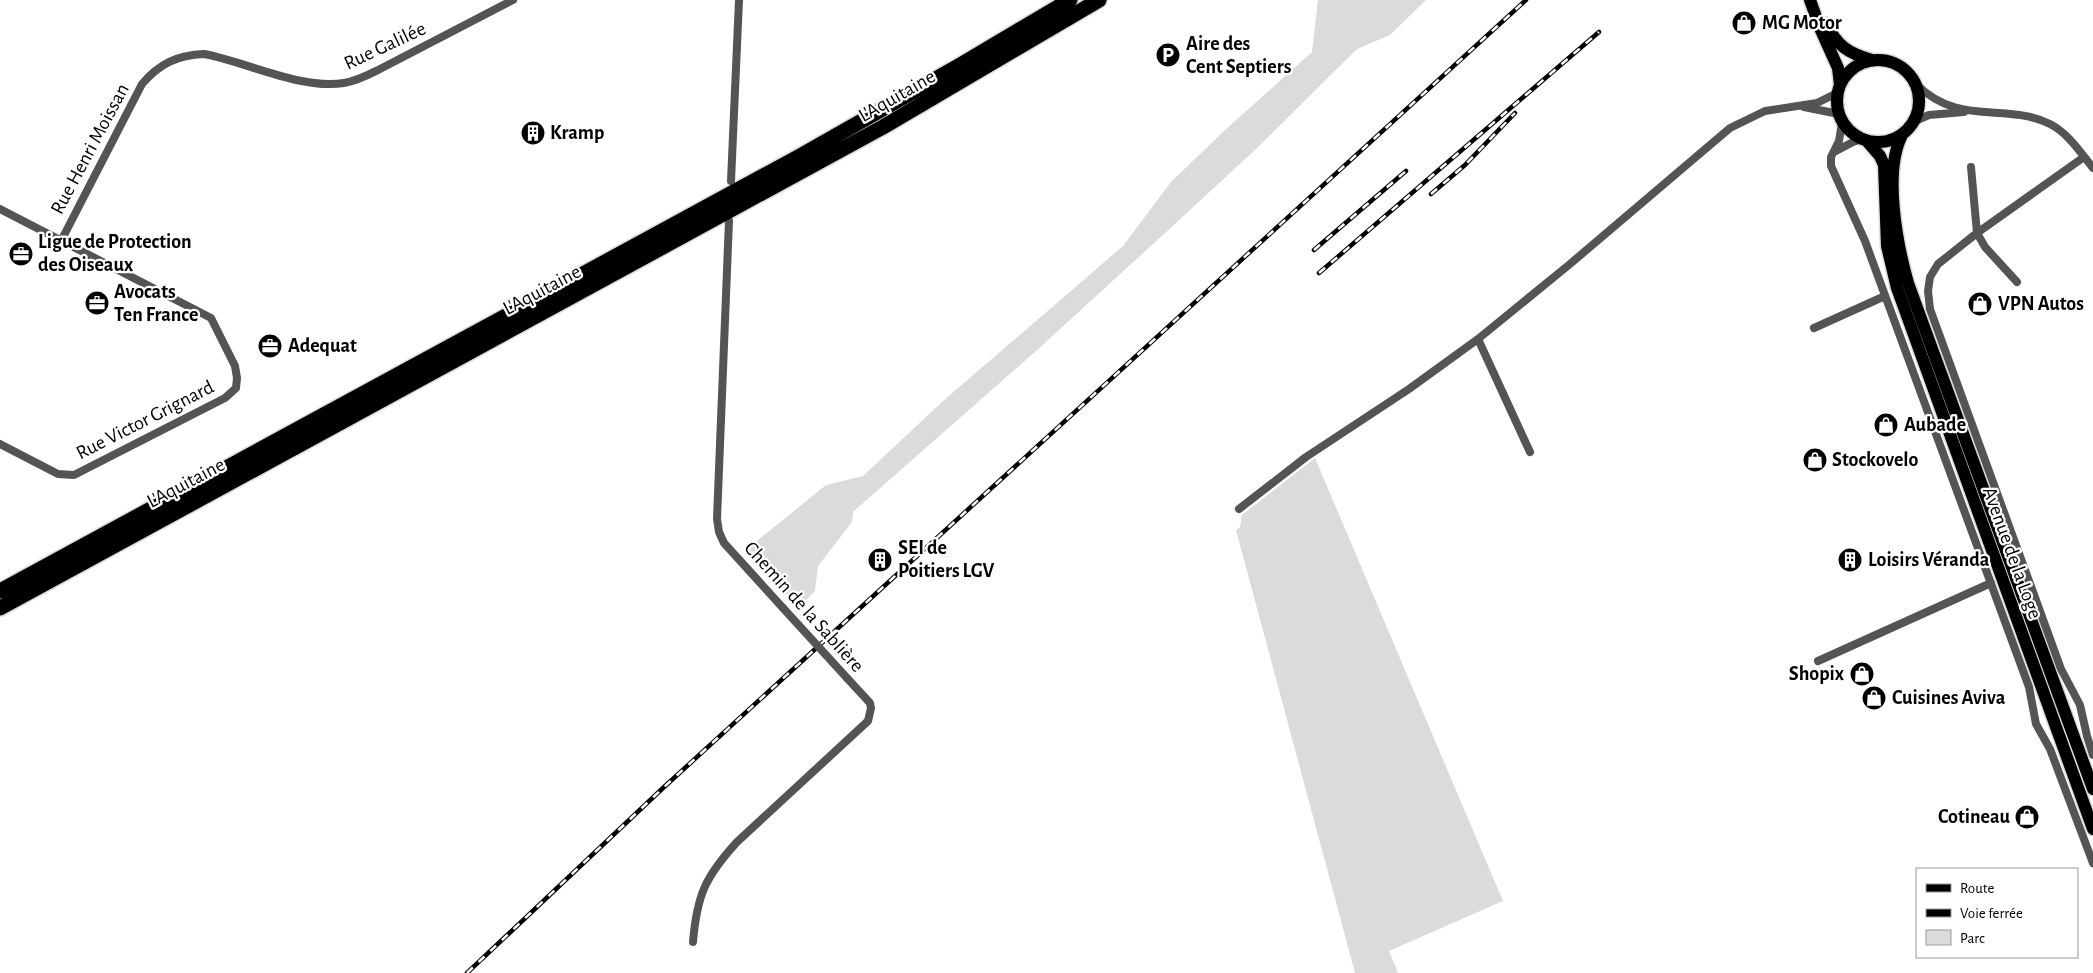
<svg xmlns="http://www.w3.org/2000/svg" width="2093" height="973" viewBox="0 0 2093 973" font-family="'Alegreya Sans',sans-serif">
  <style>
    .green { fill: #dbdbdb }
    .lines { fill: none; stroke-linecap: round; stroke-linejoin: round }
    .primary-casing { stroke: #dbdbdb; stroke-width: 15 }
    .highway-casing { stroke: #dbdbdb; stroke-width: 18 }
    .street { stroke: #545454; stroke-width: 8 }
    .primary { stroke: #000; stroke-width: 12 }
    .highway { stroke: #000; stroke-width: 15 }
    .rail-casing { stroke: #000; stroke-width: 4.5 }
    .rail { stroke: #fff; stroke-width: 2.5; stroke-dasharray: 8; stroke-linecap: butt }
    .street-bridge { stroke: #545454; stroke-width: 8 }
    .labels { text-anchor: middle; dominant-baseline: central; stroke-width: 4.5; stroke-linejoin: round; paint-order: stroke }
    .poi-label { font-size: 20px; font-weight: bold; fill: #000; stroke: #fff; text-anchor: start }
    .street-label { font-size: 20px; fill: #000; stroke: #fff }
  </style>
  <rect width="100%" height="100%" fill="#fff"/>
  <path class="green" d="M1318 0H1426L1390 35 1357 49 1256 149 1165 233 1036 351 853 512 852 522 818 566 815 591 805 601 802 612 747 549 826 485 863 476 943 401 1123 246 1171 182 1224 131 1312 52Z
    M1315 458 1503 901 1389 951 1398 973H1355L1236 530 1240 527 1242 515Z"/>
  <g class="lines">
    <defs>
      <path id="primary" d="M1810 0 1820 28 1838 68 1840 85
        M1825 23C1838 46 1847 53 1872 60
        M1837 101a41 41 0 1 1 82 0a41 41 0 1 1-82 0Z
        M1902 135C1883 172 1897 244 1908 283L2093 789
        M1867 141 1880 156 1884 165 1887 246 1897 288 2093 829"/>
      <path id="highway" d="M0 591 800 156 962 64 1070 0
        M0 608 883 127 1099 0"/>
    </defs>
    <use href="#primary" class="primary-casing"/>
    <use href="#highway" class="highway-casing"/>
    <path class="street" d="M1916 84C1959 127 2005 102 2050 124 2068 133 2081 153 2093 168
      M1804 107 1839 114
      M1915 121 1929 115 1964 112
      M1842 122 1839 141 1831 157V166L1865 241 2029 687 2036 724 2050 749 2093 863
      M1834 152 1853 142 1862 139
      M2084 157 1977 233 1938 264 1930 277 1928 291 1930 309 2061 669 2080 705 2087 736 2093 755
      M1971 167 1977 233 1985 247 2017 282
      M731 181 739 0
      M0 209 211 318 235 366 237 378 236 388 225 398 74 475 58 474 0 444
      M729 221 717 519 719 532 724 543 783 608
      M61 241 142 84C159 64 177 55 204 54 247 62 301 90 344 83 357 81 368 75 380 69L513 0
      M1814 328 1885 296
      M1478 339 1530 452
      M1239 509 1306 457 1409 389 1478 339 1570 264 1730 128 1765 111 1817 103 1837 93
      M1818 661 1991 583
      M693 942C697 895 705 877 737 842L868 721 871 708 870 703 847 678"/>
    <use href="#primary" class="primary"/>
    <use href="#highway" class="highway"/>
    <defs>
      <path id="rail" d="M1431 194 1465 165 1515 113
        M1314 250 1406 171
        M1319 273 1599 32
        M467 973 663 788 1526 0"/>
    </defs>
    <use href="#rail" class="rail-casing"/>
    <use href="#rail" class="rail"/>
    <path class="street-bridge" d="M783 608 847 678"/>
  </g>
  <defs>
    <symbol id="shop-disc" viewBox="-11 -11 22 22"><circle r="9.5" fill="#000" stroke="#fff"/><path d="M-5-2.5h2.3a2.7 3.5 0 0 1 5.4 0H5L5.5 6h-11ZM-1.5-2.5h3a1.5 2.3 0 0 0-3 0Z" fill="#fff"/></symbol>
    <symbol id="parking-disc" viewBox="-11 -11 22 22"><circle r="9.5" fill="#000" stroke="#fff"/><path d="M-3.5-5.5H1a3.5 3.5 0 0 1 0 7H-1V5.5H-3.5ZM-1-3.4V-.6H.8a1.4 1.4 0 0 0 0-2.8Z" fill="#fff"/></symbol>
    <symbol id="building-disc" viewBox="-11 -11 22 22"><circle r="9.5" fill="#000" stroke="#fff"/><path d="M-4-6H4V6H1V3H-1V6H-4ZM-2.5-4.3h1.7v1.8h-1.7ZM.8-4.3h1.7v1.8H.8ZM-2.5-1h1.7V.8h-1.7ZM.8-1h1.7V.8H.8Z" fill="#fff"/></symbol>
    <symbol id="office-disc" viewBox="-11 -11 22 22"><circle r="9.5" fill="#000" stroke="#fff"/><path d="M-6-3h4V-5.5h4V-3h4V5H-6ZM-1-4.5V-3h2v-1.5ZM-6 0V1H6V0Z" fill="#fff"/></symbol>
  </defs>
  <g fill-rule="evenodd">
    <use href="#shop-disc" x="1730" y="9" width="28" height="28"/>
    <use href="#parking-disc" x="1154" y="41" width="28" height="28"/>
    <use href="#building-disc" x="519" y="119" width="28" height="28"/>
    <use href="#office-disc" x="7" y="240" width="28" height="28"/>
    <use href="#office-disc" x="83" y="289" width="28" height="28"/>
    <use href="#shop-disc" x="1966" y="290" width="28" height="28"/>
    <use href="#office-disc" x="256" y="332" width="28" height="28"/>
    <use href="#shop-disc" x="1872" y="411" width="28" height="28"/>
    <use href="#shop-disc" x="1801" y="446" width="28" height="28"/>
    <use href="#building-disc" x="866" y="546" width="28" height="28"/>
    <use href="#building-disc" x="1836" y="546" width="28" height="28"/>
    <use href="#shop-disc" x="1848" y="660" width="28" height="28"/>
    <use href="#shop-disc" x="1860" y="684" width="28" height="28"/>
    <use href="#shop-disc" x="2013" y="803" width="28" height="28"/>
  </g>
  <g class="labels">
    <g class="poi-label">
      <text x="1762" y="23">MG Motor</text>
      <text x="1186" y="44">Aire des<tspan x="1186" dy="23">Cent Septiers</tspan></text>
      <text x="550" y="133">Kramp</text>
      <text x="38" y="242">Ligue de Protection<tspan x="38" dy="23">des Oiseaux</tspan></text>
      <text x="114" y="292">Avocats<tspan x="114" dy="23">Ten France</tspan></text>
      <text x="1998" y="304">VPN Autos</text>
      <text x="288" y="346">Adequat</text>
      <text x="1904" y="425">Aubade</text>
      <text x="1832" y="460">Stockovelo</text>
      <text x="898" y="548">SEI de<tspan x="898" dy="23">Poitiers LGV</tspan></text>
      <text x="1868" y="560">Loisirs Véranda</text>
      <text x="1844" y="674" text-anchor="end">Shopix</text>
      <text x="1892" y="698">Cuisines Aviva</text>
      <text x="2010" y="817" text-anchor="end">Cotineau</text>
    </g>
    <g class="street-label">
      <text transform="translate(385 46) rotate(-25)">Rue Galilée</text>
      <text transform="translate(897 96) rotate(-30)">L'Aquitaine</text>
      <text transform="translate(90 149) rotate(-62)">Rue Henri Moissan</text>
      <text transform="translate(542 290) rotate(-28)">L'Aquitaine</text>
      <text transform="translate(145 420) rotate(-27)">Rue Victor Grignard</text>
      <text transform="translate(186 483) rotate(-28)">L'Aquitaine</text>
      <text transform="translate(2012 553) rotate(70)">Avenue de la Loge</text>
      <text transform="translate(804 607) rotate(48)">Chemin de la Sablière</text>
    </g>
  </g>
  <rect x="1916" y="868" width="162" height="90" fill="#ffffff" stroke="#999999"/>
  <rect x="1926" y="884" width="25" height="8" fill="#000000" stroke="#999999"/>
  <text x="1960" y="893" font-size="15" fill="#000000">Route</text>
  <rect x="1926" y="909" width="25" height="8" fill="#000000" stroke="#999999"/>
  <text x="1960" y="918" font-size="15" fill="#000000">Voie ferrée</text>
  <rect x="1926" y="930" width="25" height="15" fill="#dbdbdb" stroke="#999999"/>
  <text x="1960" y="943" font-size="15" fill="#000000">Parc</text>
</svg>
